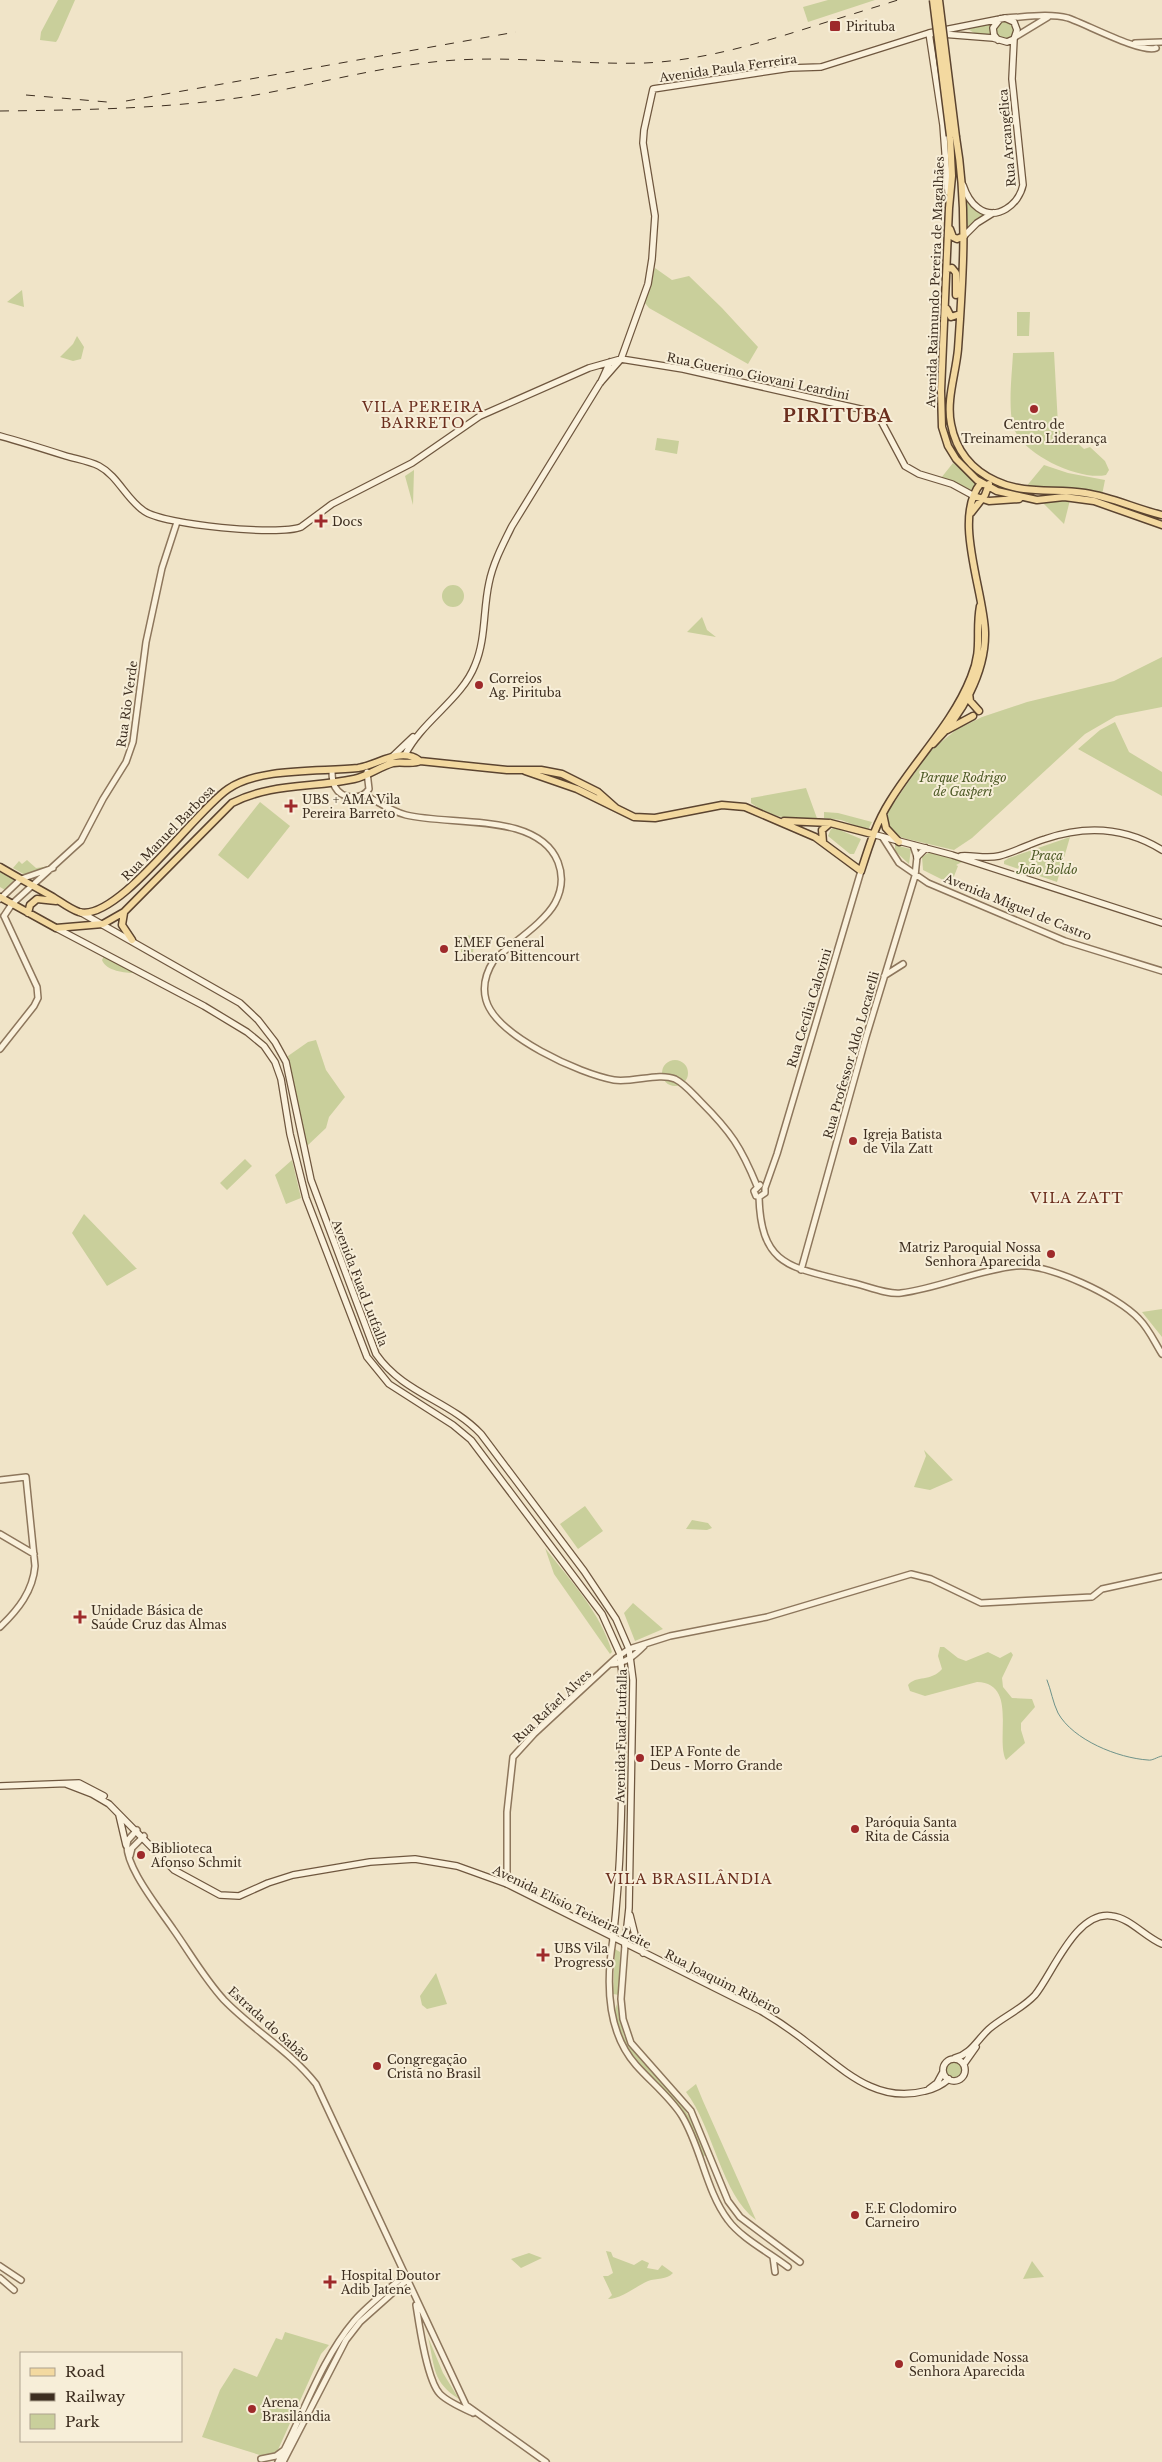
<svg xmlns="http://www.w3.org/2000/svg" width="1162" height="2462" viewBox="0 0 1162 2462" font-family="'Libre Baskerville',serif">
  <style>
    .green { fill: #c9cf9b }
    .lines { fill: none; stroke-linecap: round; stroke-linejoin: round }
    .stream { stroke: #6f938a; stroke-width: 1 }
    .tertiary-casing { stroke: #8d765c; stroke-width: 8 }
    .secondary-casing { stroke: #6f573f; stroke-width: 8 }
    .primary-casing { stroke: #5b4430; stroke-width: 9 }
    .tertiary { stroke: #faf1dc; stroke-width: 5 }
    .secondary { stroke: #faf1dc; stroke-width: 5.5 }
    .primary { stroke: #f3d9a0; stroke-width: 6 }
    .rail { stroke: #3d2e20; stroke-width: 1; stroke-dasharray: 9 9; stroke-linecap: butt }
    .primary-bridge-casing { stroke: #5b4430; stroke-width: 9; stroke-linecap: butt }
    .primary-bridge { stroke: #f3d9a0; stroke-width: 6 }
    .poi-dot { fill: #9e2a2b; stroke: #f7eed8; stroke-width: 2 }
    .labels { text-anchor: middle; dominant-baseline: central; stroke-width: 4; stroke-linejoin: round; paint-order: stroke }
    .poi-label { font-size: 12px; fill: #3d2e20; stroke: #f7eed8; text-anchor: start }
    .street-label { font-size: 12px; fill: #3d2e20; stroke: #f7eed8 }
    .park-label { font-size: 12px; font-style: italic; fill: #4d5a26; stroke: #f7eed8 }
    .neighbourhood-label { font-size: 14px; letter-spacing: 1px; fill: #6b2e1e; stroke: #f7eed8 }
    .district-label { font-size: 18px; font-weight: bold; letter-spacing: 1px; fill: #6b2e1e; stroke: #f7eed8 }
  </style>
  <rect width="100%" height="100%" fill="#f0e4c8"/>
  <path class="green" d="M58 0H75L58 39 56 42 40 40 41 32Z
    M828 0H875L808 22 803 7Z
    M997 20 992 38 976 34 966 28Z
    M996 30a9 9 0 1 1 18 0a9 9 0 1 1-18 0Z
    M964 193 989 214 966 232Z
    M655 268 672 280 689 276 722 308 758 347 748 364 649 308 645 303Z
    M22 290 24 307 7 302Z
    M1017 312H1030L1029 336H1017Z
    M77 336 84 347 81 359 73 361 60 357 73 344Z
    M1054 352 1058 425 1084 449 1090 447 1105 461 1109 470 1106 475C1079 481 1021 454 1013 426 1008 406 1012 374 1013 353Z
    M657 438 679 441 677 454 655 450Z
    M953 463 976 480 975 489 968 490 941 478Z
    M1044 465 1068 473 1105 480 1102 495 1025 488Z
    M414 470 413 505 405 476Z
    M1070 500 1064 524 1043 503Z
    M442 596a11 11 0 1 1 22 0a11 11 0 1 1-22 0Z
    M702 617 707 630 716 637 687 632Z
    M1162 657V707L1116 716 1085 734 972 838 954 850 903 838 889 831 886 819 889 810 929 752 956 730 982 717 1027 702 1114 681Z
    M1115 722 1129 752 1162 772V796L1078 749 1100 730Z
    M806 788 818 821C792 820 772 818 751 803V798Z
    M260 802 290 826 248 879 218 855Z
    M824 812 838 813 872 822 868 830 841 820 824 818Z
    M835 828 861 839 854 854H850L828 836 831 829Z
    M1070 837 1057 882 1004 864V861L1009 858Z
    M895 845 911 849 909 864 895 851Z
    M931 851 964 861 956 865 958 866 951 884 923 870 922 857Z
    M27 860 36 868 51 866 27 876 13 868 19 861 22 864Z
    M0 871 15 879 5 890 0 887Z
    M463 935 475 936 473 953 461 952Z
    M104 956 135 973C125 973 106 971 102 960Z
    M316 1040 326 1070 345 1097 329 1117 326 1128 307 1146 288 1056 308 1042Z
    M662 1073a13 13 0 1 1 26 0a13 13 0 1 1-26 0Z
    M245 1159 252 1166 227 1190 220 1183Z
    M292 1160 301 1198 286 1204 275 1175Z
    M84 1214 137 1269H136L107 1286 72 1233Z
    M1162 1309V1337L1142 1312Z
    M924 1450 953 1480 930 1490 914 1487 926 1456Z
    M585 1506 603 1531 578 1549 560 1524Z
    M692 1520 708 1523 712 1528 707 1530 686 1529Z
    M545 1548C570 1580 601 1613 612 1652L610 1654 554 1574Z
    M633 1603 663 1629 635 1641 624 1613Z
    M940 1647H944L958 1658 966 1661 988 1652 1000 1658 1011 1652 1013 1655 1002 1678 1003 1687 1012 1698 1032 1699 1035 1707 1021 1723V1730L1025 1743 1006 1760C995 1739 1018 1683 977 1682L925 1696 910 1691 908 1685C916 1675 931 1682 942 1669L938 1656Z
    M615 1949 620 1952 619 1995 613 1994Z
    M436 1973 447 2004 427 2009 422 2005 420 1996Z
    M617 2004 624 2036 632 2049 682 2106 690 2118 706 2155 702 2157C696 2142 691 2124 682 2111 664 2086 602 2038 617 2004Z
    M946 2070a9 9 0 1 1 18 0a9 9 0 1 1-18 0Z
    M696 2084 703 2101 756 2220C721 2194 714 2129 686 2092Z
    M606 2251 611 2252 613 2257 634 2265 642 2260 649 2263 647 2268 658 2270 662 2265 673 2273C667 2280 656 2278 648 2281 635 2287 621 2299 608 2299L612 2295 603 2276H608L613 2273Z
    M529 2253 542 2258 521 2268 511 2259Z
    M1032 2261 1044 2277 1023 2279Z
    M285 2332 329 2345 321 2354 277 2452 263 2456 202 2437 220 2390 234 2368 257 2377 276 2338 282 2340Z
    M428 2337 443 2373 459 2399C432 2382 435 2367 428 2337Z"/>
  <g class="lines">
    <path class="stream" d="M1047 1680C1051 1690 1053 1703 1058 1713 1073 1740 1118 1758 1148 1760 1152 1761 1157 1757 1162 1756"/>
    <defs>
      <path id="tertiary" d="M1005 18C1025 17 1049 13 1068 18 1086 24 1142 54 1156 48
        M1015 37 1048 17
        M1135 43 1162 42
        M332 771C332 776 332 782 335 787 342 800 362 800 369 789L367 772
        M365 795C378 802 391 811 406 815 451 826 538 812 558 862 563 875 562 890 555 903 544 923 512 943 494 960 487 971 482 986 486 1000 496 1036 580 1074 614 1080 633 1083 659 1072 675 1079 685 1084 693 1094 701 1102 731 1132 741 1147 757 1186
        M883 838 899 863 928 883 1065 941 1162 971
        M0 899 21 879 53 868
        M4 916 12 904 81 841 103 799 126 762 133 742 146 642 162 568 177 522
        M884 976 903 964
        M0 1049 34 1006 38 998 37 987 4 916
        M759 1197C761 1267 791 1267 849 1282 865 1285 886 1295 901 1293 940 1288 977 1270 1016 1266 1048 1263 1118 1296 1139 1319 1149 1329 1155 1343 1162 1354
        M759 1197 765 1193V1188L777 1154 861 871
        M759 1197 756 1196 754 1191 760 1185
        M801 1270 866 1037 915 876 917 857 913 845
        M0 1480 26 1477 35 1566C33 1591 18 1610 0 1627
        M0 1534 34 1554
        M611 1664C626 1663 633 1657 644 1646
        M137 1830 128 1840C120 1861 161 1911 173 1929 190 1953 204 1978 224 2000 253 2030 290 2051 316 2084L466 2405 546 2462
        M130 1856 132 1848 144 1836
        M507 1884V1812L513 1757 534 1734 616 1658 629 1649 670 1636 767 1617 911 1574 931 1579 981 1603 1092 1597 1102 1589 1162 1576
        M613 1939C606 1982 606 2031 636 2065 651 2082 670 2097 682 2116 701 2147 706 2191 728 2220 741 2238 770 2253 788 2267
        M625 1945 621 1999 623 2019 631 2043 691 2111 728 2201 740 2217 800 2262
        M773 2257 775 2272
        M0 2266 21 2280
        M0 2278 14 2290
        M416 2305C419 2324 427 2381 440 2394 448 2402 462 2408 473 2413
        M261 2459 276 2456 284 2450
        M278 2462C303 2416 320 2361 354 2321 369 2304 388 2290 405 2275
        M283 2462 346 2340 360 2322 407 2280"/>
      <path id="secondary" d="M929 33 943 125 948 192
        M998 40 994 35 993 28 1000 19
        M963 185C966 194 971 203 978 208 997 222 1019 204 1023 185L1012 79 1014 39
        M964 236 977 223 993 213
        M601 382 610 362
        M0 436C22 442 44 449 66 456 76 459 89 461 99 466 118 476 126 499 144 511 163 525 280 536 301 527L332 504 412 463 480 416 589 368 621 359 683 369 869 411 880 419 905 466 919 474 952 484 974 496
        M405 755C422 721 462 699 475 665 486 639 483 610 489 583 493 563 503 544 512 526L600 383 621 359 648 284 652 259 655 216 643 143 644 130 653 89 790 68 821 67 929 33 1005 18 1014 22 1017 30 1014 39 1007 42 993 38 929 33
        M393 756 413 737
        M872 834 952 855 1162 923
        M961 856C973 855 986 859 999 856 1015 852 1029 844 1045 839 1086 825 1125 827 1162 850
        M917 857 926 848
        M80 912 240 1003 258 1020 275 1042 286 1062 311 1180 376 1354C404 1394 449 1400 481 1434L584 1571 616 1619 629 1649 633 1680 629 1908 625 1945
        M56 928 204 1006 247 1032 264 1046 275 1062 281 1079 290 1134 306 1198 367 1357 389 1384 453 1425 471 1440 602 1614 620 1654 623 1684C622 1769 623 1854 613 1939
        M66 1784 92 1794 109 1804 174 1870 220 1895 239 1896 268 1883 293 1875 370 1862 415 1859 457 1866 507 1884 761 2011C778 2021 794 2032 809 2044 845 2071 877 2104 925 2091 935 2089 941 2086 949 2079
        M0 1786 79 1783 104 1796
        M119 1815 126 1845
        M630 1915 637 1943 643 1953
        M955 2058C971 2054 977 2040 989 2029 1003 2017 1022 2009 1035 1995 1053 1973 1076 1910 1112 1916 1130 1918 1145 1937 1162 1944
        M943 2070a11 11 0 1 1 22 0a11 11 0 1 1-22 0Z
        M964 2064 976 2047
        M929 2089 937 2083 943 2072"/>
      <path id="primary" d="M950 136 952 176 949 208 941 391 942 427 948 446 956 459 977 480 997 491 1037 500 1064 497 1094 501 1162 525
        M956 137C968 207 963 278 958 349 956 373 946 400 951 424 956 451 972 470 996 481 1025 495 1055 488 1085 493 1112 497 1136 509 1162 515
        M950 229 953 237 957 239 964 236
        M947 269 952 268 956 273V295
        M947 309 951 317 960 314
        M974 496 989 501 1019 499
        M971 513 985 495 989 484
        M969 693 970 701 979 711
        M947 730 973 716
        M933 744C961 716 986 673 985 632 984 591 952 517 981 483
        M525 771 577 789 634 817 655 818 722 805 745 807 815 837 861 871C869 846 876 823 890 801 915 760 953 723 971 677 983 648 975 633 980 606
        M883 814 886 828 899 842
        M784 821 830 823 872 834
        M823 842 822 830 830 823
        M0 867C17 877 35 887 53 897 61 902 70 909 79 912 117 923 195 811 228 789 260 767 321 772 358 768 378 765 401 746 420 761
        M0 897 56 928 103 924 124 912 232 803C271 783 313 788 354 779 368 776 379 767 393 763 402 761 412 765 420 761L507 770H541L562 774 598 792 616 808
        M28 913 30 905 37 899 56 901
        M124 913 122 925 132 940"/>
    </defs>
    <use href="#tertiary" class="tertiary-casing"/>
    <use href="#secondary" class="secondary-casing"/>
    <use href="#primary" class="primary-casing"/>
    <use href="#tertiary" class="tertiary"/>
    <use href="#secondary" class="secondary"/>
    <use href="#primary" class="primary"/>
    <path class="rail" d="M837 19 898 0
      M26 95 107 102
      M126 101 516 32
      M0 111C81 110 163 109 244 97 310 86 376 67 443 61 511 55 578 65 645 63 709 60 770 40 830 21"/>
    <defs>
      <path id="primary-bridge" d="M933 0 950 136
        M939 0 956 137"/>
    </defs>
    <use href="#primary-bridge" class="primary-bridge-casing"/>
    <use href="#primary-bridge" class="primary-bridge"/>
  </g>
  <g class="poi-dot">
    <rect x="829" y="20" width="12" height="12" rx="2.5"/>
    <circle cx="1034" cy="409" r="5"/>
    <path d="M318.5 513.5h5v5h5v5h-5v5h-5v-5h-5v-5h5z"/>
    <circle cx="479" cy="685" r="5"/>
    <path d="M288.5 798.5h5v5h5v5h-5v5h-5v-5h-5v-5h5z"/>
    <circle cx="444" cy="949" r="5"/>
    <circle cx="853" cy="1141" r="5"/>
    <circle cx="1051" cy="1254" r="5"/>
    <path d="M77.5 1609.5h5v5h5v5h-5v5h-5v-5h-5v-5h5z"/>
    <circle cx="640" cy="1758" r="5"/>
    <circle cx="855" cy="1829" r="5"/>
    <circle cx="141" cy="1855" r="5"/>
    <path d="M540.5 1947.5h5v5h5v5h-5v5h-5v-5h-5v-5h5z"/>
    <circle cx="377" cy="2066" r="5"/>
    <circle cx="855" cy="2215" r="5"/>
    <path d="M327.5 2274.5h5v5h5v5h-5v5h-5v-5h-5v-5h5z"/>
    <circle cx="899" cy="2364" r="5"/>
    <circle cx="252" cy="2409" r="5"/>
  </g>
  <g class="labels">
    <g class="poi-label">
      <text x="846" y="26">Pirituba</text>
      <text x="1034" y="424" text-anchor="middle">Centro de<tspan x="1034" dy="14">Treinamento Liderança</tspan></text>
      <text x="332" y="521">Docs</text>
      <text x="489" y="678">Correios<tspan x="489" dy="14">Ag. Pirituba</tspan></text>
      <text x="302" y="799">UBS + AMA Vila<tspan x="302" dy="14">Pereira Barreto</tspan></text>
      <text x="454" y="942">EMEF General<tspan x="454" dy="14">Liberato Bittencourt</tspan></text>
      <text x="863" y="1134">Igreja Batista<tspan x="863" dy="14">de Vila Zatt</tspan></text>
      <text x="1041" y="1247" text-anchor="end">Matriz Paroquial Nossa<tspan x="1041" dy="14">Senhora Aparecida</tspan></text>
      <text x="91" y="1610">Unidade Básica de<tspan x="91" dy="14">Saúde Cruz das Almas</tspan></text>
      <text x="650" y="1751">IEP A Fonte de<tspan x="650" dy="14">Deus - Morro Grande</tspan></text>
      <text x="865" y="1822">Paróquia Santa<tspan x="865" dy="14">Rita de Cássia</tspan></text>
      <text x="151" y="1848">Biblioteca<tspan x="151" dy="14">Afonso Schmit</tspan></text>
      <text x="554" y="1948">UBS Vila<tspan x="554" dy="14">Progresso</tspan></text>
      <text x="387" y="2059">Congregação<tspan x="387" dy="14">Cristã no Brasil</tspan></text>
      <text x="865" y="2208">E.E Clodomiro<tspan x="865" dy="14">Carneiro</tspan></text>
      <text x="341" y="2275">Hospital Doutor<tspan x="341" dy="14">Adib Jatene</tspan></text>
      <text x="909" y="2357">Comunidade Nossa<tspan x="909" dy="14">Senhora Aparecida</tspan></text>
      <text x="262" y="2402">Arena<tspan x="262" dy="14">Brasilândia</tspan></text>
    </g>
    <g class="street-label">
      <text transform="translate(728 68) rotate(-8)">Avenida Paula Ferreira</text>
      <text transform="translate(1007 138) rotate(-95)">Rua Arcangélica</text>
      <text transform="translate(935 282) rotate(-88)">Avenida Raimundo Pereira de Magalhães</text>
      <text transform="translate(758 376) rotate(12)">Rua Guerino Giovani Leardini</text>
      <text transform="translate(127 704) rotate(-82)">Rua Rio Verde</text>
      <text transform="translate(168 833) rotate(-46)">Rua Manuel Barbosa</text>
      <text transform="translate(1018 907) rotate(22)">Avenida Miguel de Castro</text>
      <text transform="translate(809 1008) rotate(-73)">Rua Cecília Calovini</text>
      <text transform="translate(851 1055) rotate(-74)">Rua Professor Aldo Locatelli</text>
      <text transform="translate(360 1283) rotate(69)">Avenida Fuad Lutfalla</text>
      <text transform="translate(552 1706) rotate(-43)">Rua Rafael Alves</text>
      <text transform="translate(621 1736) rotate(-89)">Avenida Fuad Lutfalla</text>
      <text transform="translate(572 1907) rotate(26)">Avenida Elísio Teixeira Leite</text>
      <text transform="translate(723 1982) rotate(27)">Rua Joaquim Ribeiro</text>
      <text transform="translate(269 2024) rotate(42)">Estrada do Sabão</text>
    </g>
    <g class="park-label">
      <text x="963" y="777">Parque Rodrigo<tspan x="963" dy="14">de Gasperi</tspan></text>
      <text x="1047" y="855">Praça<tspan x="1047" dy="14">João Boldo</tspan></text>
    </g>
    <g class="neighbourhood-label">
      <text x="423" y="407">VILA PEREIRA<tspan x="423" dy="16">BARRETO</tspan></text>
      <text x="1077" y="1198">VILA ZATT</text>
      <text x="689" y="1879">VILA BRASILÂNDIA</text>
    </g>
    <g class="district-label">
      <text x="838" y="416">PIRITUBA</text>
    </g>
  </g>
  <rect x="20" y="2352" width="162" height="90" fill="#f7eed8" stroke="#ada18e"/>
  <rect x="30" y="2368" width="25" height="8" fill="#f3d9a0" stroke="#ada18e"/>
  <text x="65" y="2377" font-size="15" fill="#3d2e20">Road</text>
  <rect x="30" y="2393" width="25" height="8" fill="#3d2e20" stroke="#ada18e"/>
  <text x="65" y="2402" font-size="15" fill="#3d2e20">Railway</text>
  <rect x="30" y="2414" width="25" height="15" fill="#c9cf9b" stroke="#ada18e"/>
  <text x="65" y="2427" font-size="15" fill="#3d2e20">Park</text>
</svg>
